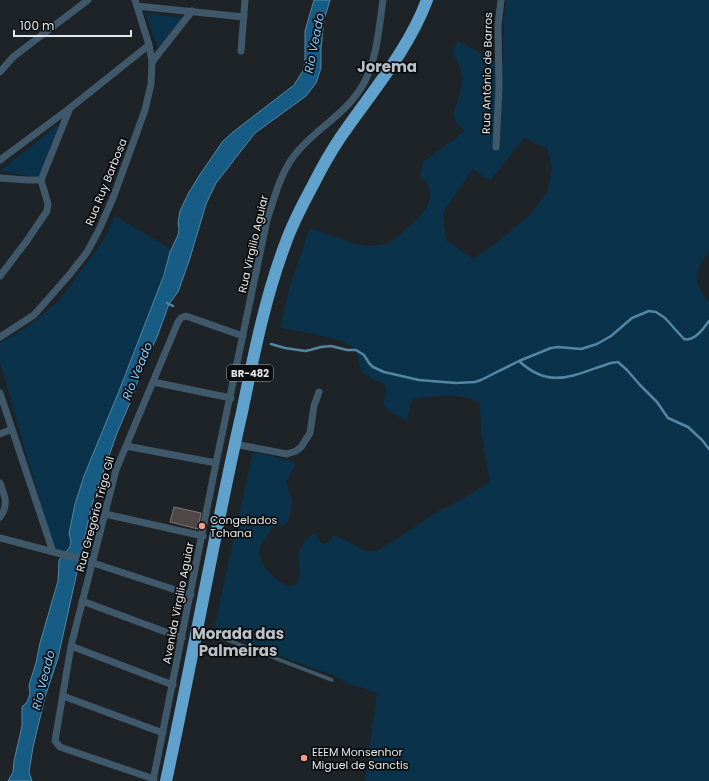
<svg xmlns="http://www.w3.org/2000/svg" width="709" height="781" viewBox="0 0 709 781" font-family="Poppins,sans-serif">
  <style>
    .green { fill: #0a334b; fill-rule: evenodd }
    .water { fill: #165c84; stroke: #5486a3 }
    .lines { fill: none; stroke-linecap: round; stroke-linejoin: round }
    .stream { stroke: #5486a3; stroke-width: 2.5 }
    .building { fill: #504846; stroke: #7f7674 }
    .lane { stroke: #3f586a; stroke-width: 3.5 }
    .street { stroke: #3f586a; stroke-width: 7 }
    .highway { stroke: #61a2cd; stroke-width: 12 }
    .poi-dot { fill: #f49e89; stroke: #0a0c0e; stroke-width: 1.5 }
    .labels { text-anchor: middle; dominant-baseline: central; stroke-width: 3.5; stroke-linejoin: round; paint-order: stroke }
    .shield { fill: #0a0c0e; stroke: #a2a5a8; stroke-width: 1 }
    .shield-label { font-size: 10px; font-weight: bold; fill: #e3e7ea }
    .street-label { font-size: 11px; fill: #e3e7ea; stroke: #0a0c0e }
    .poi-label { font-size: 11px; fill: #e3e7ea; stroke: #0a0c0e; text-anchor: start }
    .water-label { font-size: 12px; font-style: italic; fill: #83c9fa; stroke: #0a0c0e }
    .district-label { font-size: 15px; font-weight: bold; fill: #bac2c7; stroke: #0a0c0e }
  </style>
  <rect width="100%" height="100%" fill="#1e2328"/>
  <path class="green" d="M506 0H709V253C693 271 694 284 709 303V781H365L377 693 345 682 330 674 266 651 214 629 253 452 291 461 294 463 295 465 286 482 292 501 289 520 284 526 277 524C273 527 270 531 267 536 263 541 259 546 259 553 258 564 281 589 293 586 294 585 297 583 298 582 302 573 297 563 299 553 301 546 307 535 315 534L321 543 323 544 328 543 334 535 364 550 376 551 389 544 437 512 459 501 490 482 481 430 480 404C466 391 430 397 412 399L407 420C397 416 388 413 383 403 392 375 380 387 365 374 357 367 360 356 354 349 344 337 296 331 280 328L290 286 310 228C325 233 354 245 369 246 375 246 383 245 388 243 394 240 400 235 405 230 421 217 439 201 425 179L420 178 423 162 465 131 457 124 453 116C456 103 464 89 462 76 461 67 456 59 452 52L458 41 491 59 503 63 504 21ZM524 138 547 148 552 167 548 191 531 214 495 244 473 259 446 240 443 214 444 211 473 169 490 181Z
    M145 13 182 18 158 48Z
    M59 124 39 178 0 171Z
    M115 216 171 249 164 275 156 297 104 428 75 504 69 534 71 541 70 547 63 556 57 554 42 508 0 362V343L26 328 59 301 103 241Z"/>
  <path class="water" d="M314 0H330L324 20 321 48V68L316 83 306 96 255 133 216 183 206 204 190 258 178 292 169 304 157 337 139 375 135 391 117 433 92 504 58 658 45 697 33 747 29 772 32 781H8L13 772 14 761 22 726V707L27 702 30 694 29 685 36 663 40 643 58 581 59 560 70 547 71 541 69 534 75 504 84 476 119 391 164 275 170 252 178 235 179 229 178 223 180 211 188 194 199 176 223 141 233 132 294 85 304 69 305 57V31Z"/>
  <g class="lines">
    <path class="stream" d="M167 303 173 306
      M271 344 285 348 305 351 310 350 321 347 331 346 347 350H356L364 355 369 363 373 367 384 372 419 380 456 383 475 382 481 380 519 361 551 348 558 347 581 349 597 344 611 336 632 318 649 311 656 312 665 318 684 339C694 342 704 328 709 321
      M519 361C551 391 575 374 611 363L618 362 627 370 640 385 657 402 668 418 688 427 702 440 709 449"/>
  </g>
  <path class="building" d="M174 507 201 513 198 529 170 522Z"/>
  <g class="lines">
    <path class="lane" d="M199 629 332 680"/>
    <path class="street" d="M137 6 244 17
      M241 51 245 0
      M152 62 192 11
      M0 72 13 57 88 0
      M496 147 499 87 498 26 501 0
      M0 160 70 108 149 45
      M0 178 26 180H41
      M0 276 26 242 47 211 48 204 41 180 70 108
      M0 337 34 315 70 274 87 252 98 232 113 198 145 110 151 84 152 62 149 45 135 0
      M153 382 231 398
      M0 393 53 552
      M0 434 12 429
      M234 444 287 454 296 451 301 447 310 433 314 406 319 392
      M126 446 216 463
      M0 483C5 496 9 505 0 517
      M105 514 203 536
      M0 538 84 560 191 595
      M82 601 182 638
      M71 646 173 685
      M63 696 163 733
      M154 779 60 747 55 741 71 646 116 470 178 322 181 318 186 316 243 336
      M153 781 216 463 267 220C275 196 281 170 298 151 320 125 346 115 364 83 377 59 379 27 383 0"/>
    <path class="highway" d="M166 781C193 658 214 534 242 412 254 354 265 297 286 242 293 222 303 204 313 185 321 169 330 153 340 138 370 94 408 51 427 0"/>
  </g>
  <g class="poi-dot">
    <circle cx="202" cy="526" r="4"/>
    <circle cx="304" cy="758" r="4"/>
  </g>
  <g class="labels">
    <rect class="shield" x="227" y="365" width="46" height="16" rx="3"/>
    <g class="shield-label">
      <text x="250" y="373">BR-482</text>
    </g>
    <g class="street-label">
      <text transform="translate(487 73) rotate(-89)">Rua Antônio de Barros</text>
      <text transform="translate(106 182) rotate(-68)">Rua Ruy Barbosa</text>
      <text transform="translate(253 244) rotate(-77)">Rua Virgilio Aguiar</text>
      <text transform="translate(95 514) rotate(-75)">Rua Gregório Trigo Gil</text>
      <text transform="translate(178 603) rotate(-79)">Avenida Virgilio Aguiar</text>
    </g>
    <g class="poi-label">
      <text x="210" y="520">Congelados<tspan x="210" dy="13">Tchana</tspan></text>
      <text x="312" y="752">EEEM Monsenhor<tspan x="312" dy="13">Miguel de Sanctis</tspan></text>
    </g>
    <g class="water-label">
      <text transform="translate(314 43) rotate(-79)">Rio Veado</text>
      <text transform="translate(137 371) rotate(-68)">Rio Veado</text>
      <text transform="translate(43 680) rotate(-76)">Rio Veado</text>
    </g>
    <g class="district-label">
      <text x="387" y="66">Jorema</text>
      <text x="238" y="633">Morada das<tspan x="238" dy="17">Palmeiras</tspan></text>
    </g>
  </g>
  <path d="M14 30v6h117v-6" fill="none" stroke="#e3e7ea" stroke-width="2"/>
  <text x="20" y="30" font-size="12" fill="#e3e7ea" stroke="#0a0c0e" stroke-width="3" paint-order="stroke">100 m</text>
</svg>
